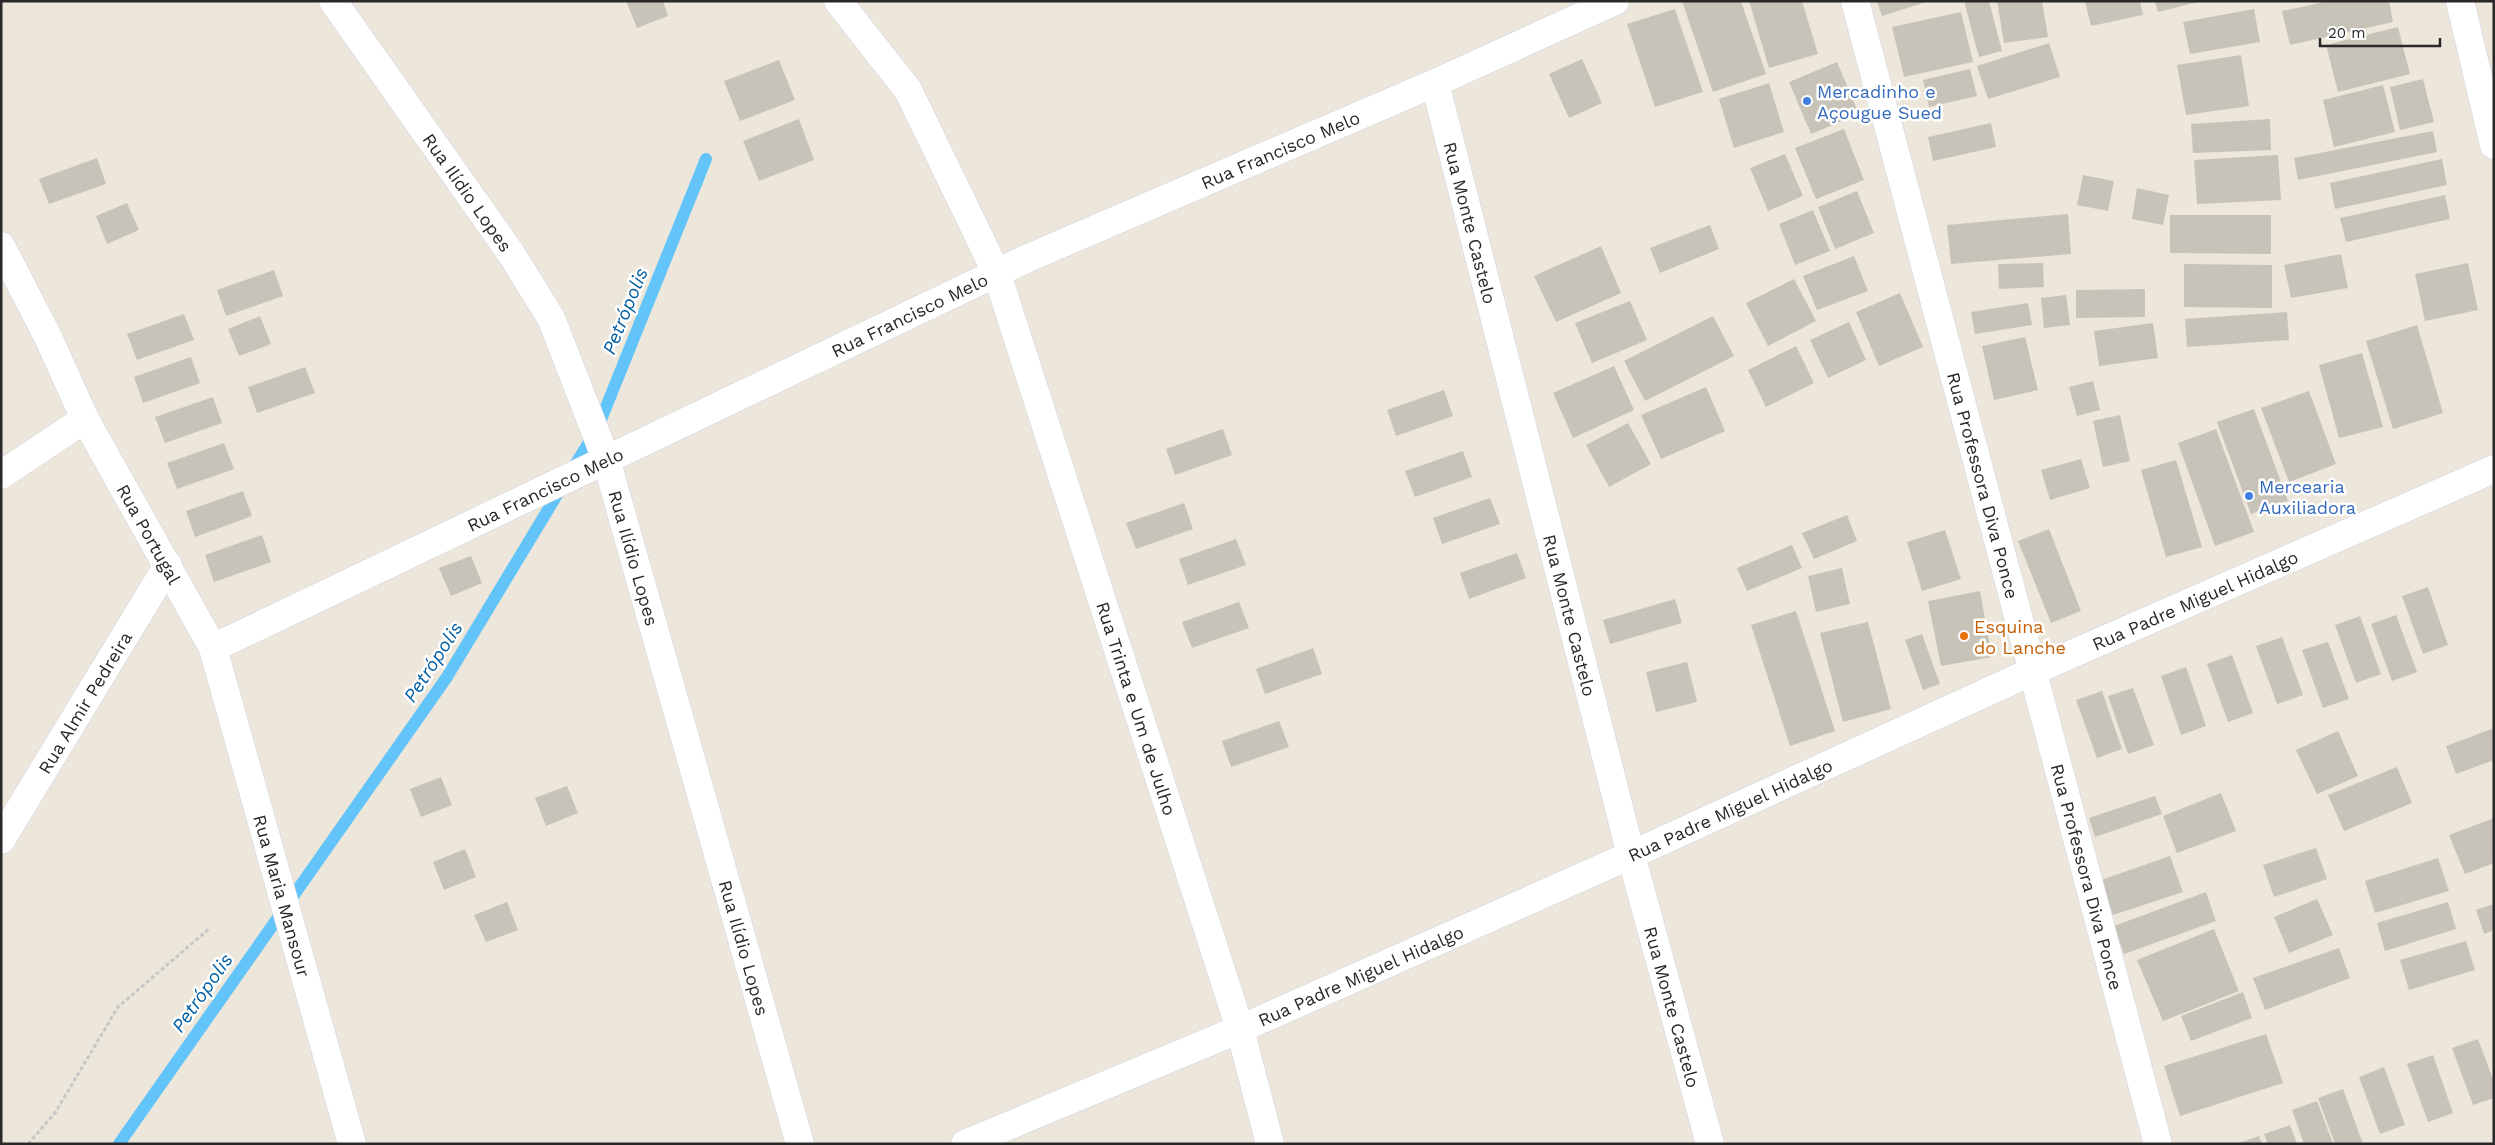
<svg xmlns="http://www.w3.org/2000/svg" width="2495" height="1145" viewBox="0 0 2495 1145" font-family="'Work Sans',sans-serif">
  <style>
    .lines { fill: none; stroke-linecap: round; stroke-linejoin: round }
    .stream { stroke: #62c4f9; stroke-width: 12 }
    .building { fill: #c8c3b9 }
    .minor-casing { stroke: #cfd1e4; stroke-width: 29 }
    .path { stroke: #c7c7c7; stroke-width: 3; stroke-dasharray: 4 2.5; stroke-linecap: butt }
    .minor { stroke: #fff; stroke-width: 28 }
    .shop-dot { fill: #3f7fe0; stroke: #fff; stroke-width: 2 }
    .food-dot { fill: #e8710a; stroke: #fff; stroke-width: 2 }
    .labels { text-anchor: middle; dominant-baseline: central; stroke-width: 5; stroke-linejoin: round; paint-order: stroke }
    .shop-label { font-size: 18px; fill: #366cbe; stroke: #fff; text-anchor: start }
    .street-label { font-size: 18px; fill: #292929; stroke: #fff }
    .food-label { font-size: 18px; fill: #c56008; stroke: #fff; text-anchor: start }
    .water-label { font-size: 19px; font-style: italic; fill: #015ea5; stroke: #fff }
  </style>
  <rect width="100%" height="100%" fill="#ede6da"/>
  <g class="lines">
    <path class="stream" d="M119 1144 447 677 598 427 706 159"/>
  </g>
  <path class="building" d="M626 1H663L668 16 637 28Z
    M1682 1H1741L1766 74 1713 92Z
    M1749 1H1802L1818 54 1769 68Z
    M1877 1H1926V2L1882 16Z
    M1964 1H1989L2002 51 1979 57Z
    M1997 1H2042L2048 37 2004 43Z
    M2085 1H2140L2143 15 2091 26Z
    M2155 1H2198V2L2158 12Z
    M2329 1H2389L2393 22 2290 45 2282 11Z
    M1675 9 1703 92 1655 107 1627 24Z
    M2254 9 2260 42 2190 54 2183 22Z
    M1961 12 1973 62 1904 77 1892 27Z
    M2398 27 2410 74 2338 92 2326 45Z
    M2049 43 2060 77 1988 99 1977 66Z
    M2241 55 2249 106 2186 115 2177 65Z
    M1582 59 1602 103 1569 118 1549 74Z
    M779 60 795 100 740 121 724 81Z
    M1837 62 1859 114 1811 134 1789 82Z
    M1970 69 1977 96 1929 107 1923 80Z
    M2423 79 2434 122 2400 130 2390 87Z
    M1769 83 1784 132 1734 148 1719 99Z
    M2383 85 2395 132 2334 147 2323 100Z
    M799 119 814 160 759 181 743 141Z
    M2270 119 2271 150 2193 153 2191 124Z
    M1991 123 1996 147 1933 161 1928 137Z
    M1844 129 1864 180 1816 199 1795 148Z
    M2433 131 2437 152 2298 180 2294 158Z
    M1785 154 1803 196 1768 211 1750 168Z
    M2278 155 2281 200 2197 204 2194 160Z
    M97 158 106 184 49 204 39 179Z
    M2442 159 2447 185 2335 209 2330 183Z
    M2083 175 2114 181 2108 211 2077 205Z
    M2137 188 2169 195 2163 225 2132 219Z
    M1857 191 1874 233 1835 249 1818 207Z
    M2445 195 2450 219 2346 242 2340 218Z
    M127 203 139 230 107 244 96 216Z
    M1813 210 1830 251 1795 265 1779 224Z
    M2068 214 2071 254 1951 264 1947 225Z
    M2170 215H2271V254L2170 253Z
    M1710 225 1719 249 1660 273 1650 248Z
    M1601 246 1621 293 1556 322 1534 276Z
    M2341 254 2348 288 2291 298 2284 265Z
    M1854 256 1868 291 1817 310 1803 276Z
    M2043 263 2044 287 1999 289 1998 264Z
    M2468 263 2478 310 2425 321 2415 274Z
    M2184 264 2272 265V308L2184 307Z
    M274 270 283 296 226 316 217 290Z
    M1794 279 1816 321 1768 346 1746 303Z
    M2145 289V317L2076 318V290Z
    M1900 293 1923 347 1879 366 1856 312Z
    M2066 295 2070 325 2044 328 2041 298Z
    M1630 301 1647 340 1592 363 1575 323Z
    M2028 303 2032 325 1975 334 1971 312Z
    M2287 312 2289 340 2187 347 2185 319Z
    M184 314 194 340 137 360 127 334Z
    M260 316 271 344 239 356 228 329Z
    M1713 316 1734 356 1645 401 1624 361Z
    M1849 322 1866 360 1828 378 1810 340Z
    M2153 323 2158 358 2099 366 2094 331Z
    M2417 325 2443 413 2393 429 2366 341Z
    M2025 337 2038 390 1994 400 1982 346Z
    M1796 346 1814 383 1766 407 1748 370Z
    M2362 353 2383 427 2339 438 2319 365Z
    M191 357 200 383 143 403 134 377Z
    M1614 366 1634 410 1573 438 1553 393Z
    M305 367 315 393 257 413 248 387Z
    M2093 381 2100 410 2077 416 2069 387Z
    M1706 387 1725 431 1661 459 1641 415Z
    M1444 390 1453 416 1396 436 1387 410Z
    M2309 391 2336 464 2289 482 2261 408Z
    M213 397 222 423 165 443 155 417Z
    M2254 409 2288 501 2251 514 2217 422Z
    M2120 415 2130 461 2103 467 2093 421Z
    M1628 423 1651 464 1609 487 1586 445Z
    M1223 429 1232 455 1175 475 1166 449Z
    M2216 429 2254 532 2215 546 2178 443Z
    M224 443 234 469 177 489 167 463Z
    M1463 451 1472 477 1415 497 1405 471Z
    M2081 459 2090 488 2050 500 2041 470Z
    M2176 460 2202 547 2166 557 2141 470Z
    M243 491 252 516 195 537 186 511Z
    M1490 498 1500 524 1442 544 1433 518Z
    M1184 503 1193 529 1136 549 1126 523Z
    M1847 515 1857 541 1814 559 1802 533Z
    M2049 529 2081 611 2051 623 2018 541Z
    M1945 530 1961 579 1922 591 1907 542Z
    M262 535 271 562 214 582 205 555Z
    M1236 539 1246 565 1188 585 1179 559Z
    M1792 545 1802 568 1747 591 1737 568Z
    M1517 553 1526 578 1469 599 1460 573Z
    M471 556 482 583 451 596 439 568Z
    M1842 568 1850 604 1816 612 1808 576Z
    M2428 587 2448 645 2423 654 2402 596Z
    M1980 591 1992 657 1941 666 1928 601Z
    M1675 599 1682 623 1610 644 1603 620Z
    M1239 602 1249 628 1192 648 1182 622Z
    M1796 611 1835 731 1790 746 1751 625Z
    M2396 615 2417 672 2392 681 2371 624Z
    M2360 616 2381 674 2356 683 2335 625Z
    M1868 622 1891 709 1843 722 1820 633Z
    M1922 634 1940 684 1923 690 1905 640Z
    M2282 637 2303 695 2277 704 2256 646Z
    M2328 642 2349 699 2323 708 2302 650Z
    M1313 648 1322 674 1265 694 1256 669Z
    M2232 655 2253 713 2228 722 2207 664Z
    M1687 662 1697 702 1656 712 1646 672Z
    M2186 667 2206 726 2181 735 2161 676Z
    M2133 688 2154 745 2128 754 2108 696Z
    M2102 691 2122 749 2097 758 2076 700Z
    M1279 721 1289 747 1231 767 1222 741Z
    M2494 728V760L2456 774 2446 746Z
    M2338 731 2358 776 2317 794 2296 750Z
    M2397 767 2412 803 2344 831 2328 795Z
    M441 777 452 805 421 817 410 789Z
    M567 786 578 813 546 826 535 798Z
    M2221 793 2236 831 2177 853 2163 816Z
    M2155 796 2162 814 2095 837 2089 818Z
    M2494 818V863L2465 874 2449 835Z
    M2316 848 2327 879 2274 897 2263 865Z
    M465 849 476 877 444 890 433 862Z
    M2170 856 2183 892 2113 915 2101 880Z
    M2438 858 2449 891 2375 913 2365 881Z
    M2206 892 2216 921 2124 954 2114 926Z
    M2317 899 2333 935 2289 953 2274 917Z
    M507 902 518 930 486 942 474 915Z
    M2448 902 2456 929 2385 951 2377 923Z
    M2494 904V930L2484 934 2476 910Z
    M2214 929 2239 991 2163 1021 2137 960Z
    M2466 941 2475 970 2409 990 2400 960Z
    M2339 948 2350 978 2265 1010 2253 978Z
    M2243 992 2252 1018 2191 1041 2181 1016Z
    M2266 1034 2283 1083 2180 1116 2164 1066Z
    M2478 1039 2494 1082V1098L2473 1105 2452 1048Z
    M2433 1055 2453 1113 2428 1122 2407 1064Z
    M2384 1067 2405 1125 2380 1134 2359 1077Z
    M2343 1089 2363 1144H2335L2318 1098Z
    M2317 1101 2333 1144H2304L2292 1110Z
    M2290 1125 2297 1144H2268L2264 1134Z
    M2259 1136 2262 1144H2239V1143Z"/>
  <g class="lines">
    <defs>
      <g id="minor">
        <path id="s1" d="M333 1 512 255 551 318 606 459 800 1144"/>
        <path id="s2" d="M838 1 908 90 997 274 1240 1029 1270 1144"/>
        <path id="s3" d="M1855 1 2158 1144"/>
        <path d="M2460 1 2494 145"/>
        <path id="s4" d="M1435 83 1631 855 1710 1144"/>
        <path id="s5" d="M1 246 48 337 85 419 213 648 352 1144"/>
        <path d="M1 475 85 419"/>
        <path id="s6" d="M213 648 1028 258 1435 83 1615 1"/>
        <path id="s7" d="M1 840 168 565"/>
        <path id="s8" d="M965 1144 1240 1029 1631 855 2033 671 2494 469"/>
      </g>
    </defs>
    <use href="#minor" class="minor-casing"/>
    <path class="path" d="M28 1144 55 1113 118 1007 210 928"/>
    <use href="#minor" class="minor"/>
  </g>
  <g class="shop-dot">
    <circle cx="1807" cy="101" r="5"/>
    <circle cx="2249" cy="496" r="5"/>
  </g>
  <circle class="food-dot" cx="1964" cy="636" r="5"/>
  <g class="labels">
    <g class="shop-label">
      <text x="1817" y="91">Mercadinho e<tspan x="1817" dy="21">Açougue Sued</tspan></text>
      <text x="2259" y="486">Mercearia<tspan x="2259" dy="21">Auxiliadora</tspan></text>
    </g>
    <g class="street-label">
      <text stroke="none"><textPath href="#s6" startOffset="1178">Rua Francisco Melo</textPath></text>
      <text stroke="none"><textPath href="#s1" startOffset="234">Rua Ilídio Lopes</textPath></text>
      <text stroke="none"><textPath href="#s4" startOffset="144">Rua Monte Castelo</textPath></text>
      <text stroke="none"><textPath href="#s6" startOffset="772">Rua Francisco Melo</textPath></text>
      <text stroke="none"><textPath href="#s3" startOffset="501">Rua Professora Diva Ponce</textPath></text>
      <text stroke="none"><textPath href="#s6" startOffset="368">Rua Francisco Melo</textPath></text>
      <text stroke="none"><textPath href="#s5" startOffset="324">Rua Portugal</textPath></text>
      <text stroke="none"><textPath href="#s1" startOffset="639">Rua Ilídio Lopes</textPath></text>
      <text stroke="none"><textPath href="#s8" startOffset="1345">Rua Padre Miguel Hidalgo</textPath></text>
      <text stroke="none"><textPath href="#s4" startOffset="549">Rua Monte Castelo</textPath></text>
      <text stroke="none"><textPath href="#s7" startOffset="161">Rua Almir Pedreira</textPath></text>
      <text stroke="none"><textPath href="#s2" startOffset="774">Rua Trinta e Um de Julho</textPath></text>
      <text stroke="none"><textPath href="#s8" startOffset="835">Rua Padre Miguel Hidalgo</textPath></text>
      <text stroke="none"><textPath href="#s3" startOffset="906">Rua Professora Diva Ponce</textPath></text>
      <text stroke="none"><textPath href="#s5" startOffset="712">Rua Maria Mansour</textPath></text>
      <text stroke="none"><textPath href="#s1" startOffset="1044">Rua Ilídio Lopes</textPath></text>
      <text stroke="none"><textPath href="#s8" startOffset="430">Rua Padre Miguel Hidalgo</textPath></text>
      <text stroke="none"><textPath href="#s4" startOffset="954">Rua Monte Castelo</textPath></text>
    </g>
    <g class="food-label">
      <text x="1974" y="626">Esquina<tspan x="1974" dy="21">do Lanche</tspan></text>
    </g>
    <g class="water-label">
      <text transform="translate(625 311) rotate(-68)">Petrópolis</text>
      <text transform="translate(433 662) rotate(-57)">Petrópolis</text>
      <text transform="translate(202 993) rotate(-55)">Petrópolis</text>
    </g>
  </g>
  <rect width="2495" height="1145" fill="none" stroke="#292929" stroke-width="5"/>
  <path d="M2320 38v8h120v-8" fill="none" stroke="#292929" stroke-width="2.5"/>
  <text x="2328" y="38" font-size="15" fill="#292929" stroke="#ffffff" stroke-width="4" paint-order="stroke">20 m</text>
</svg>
